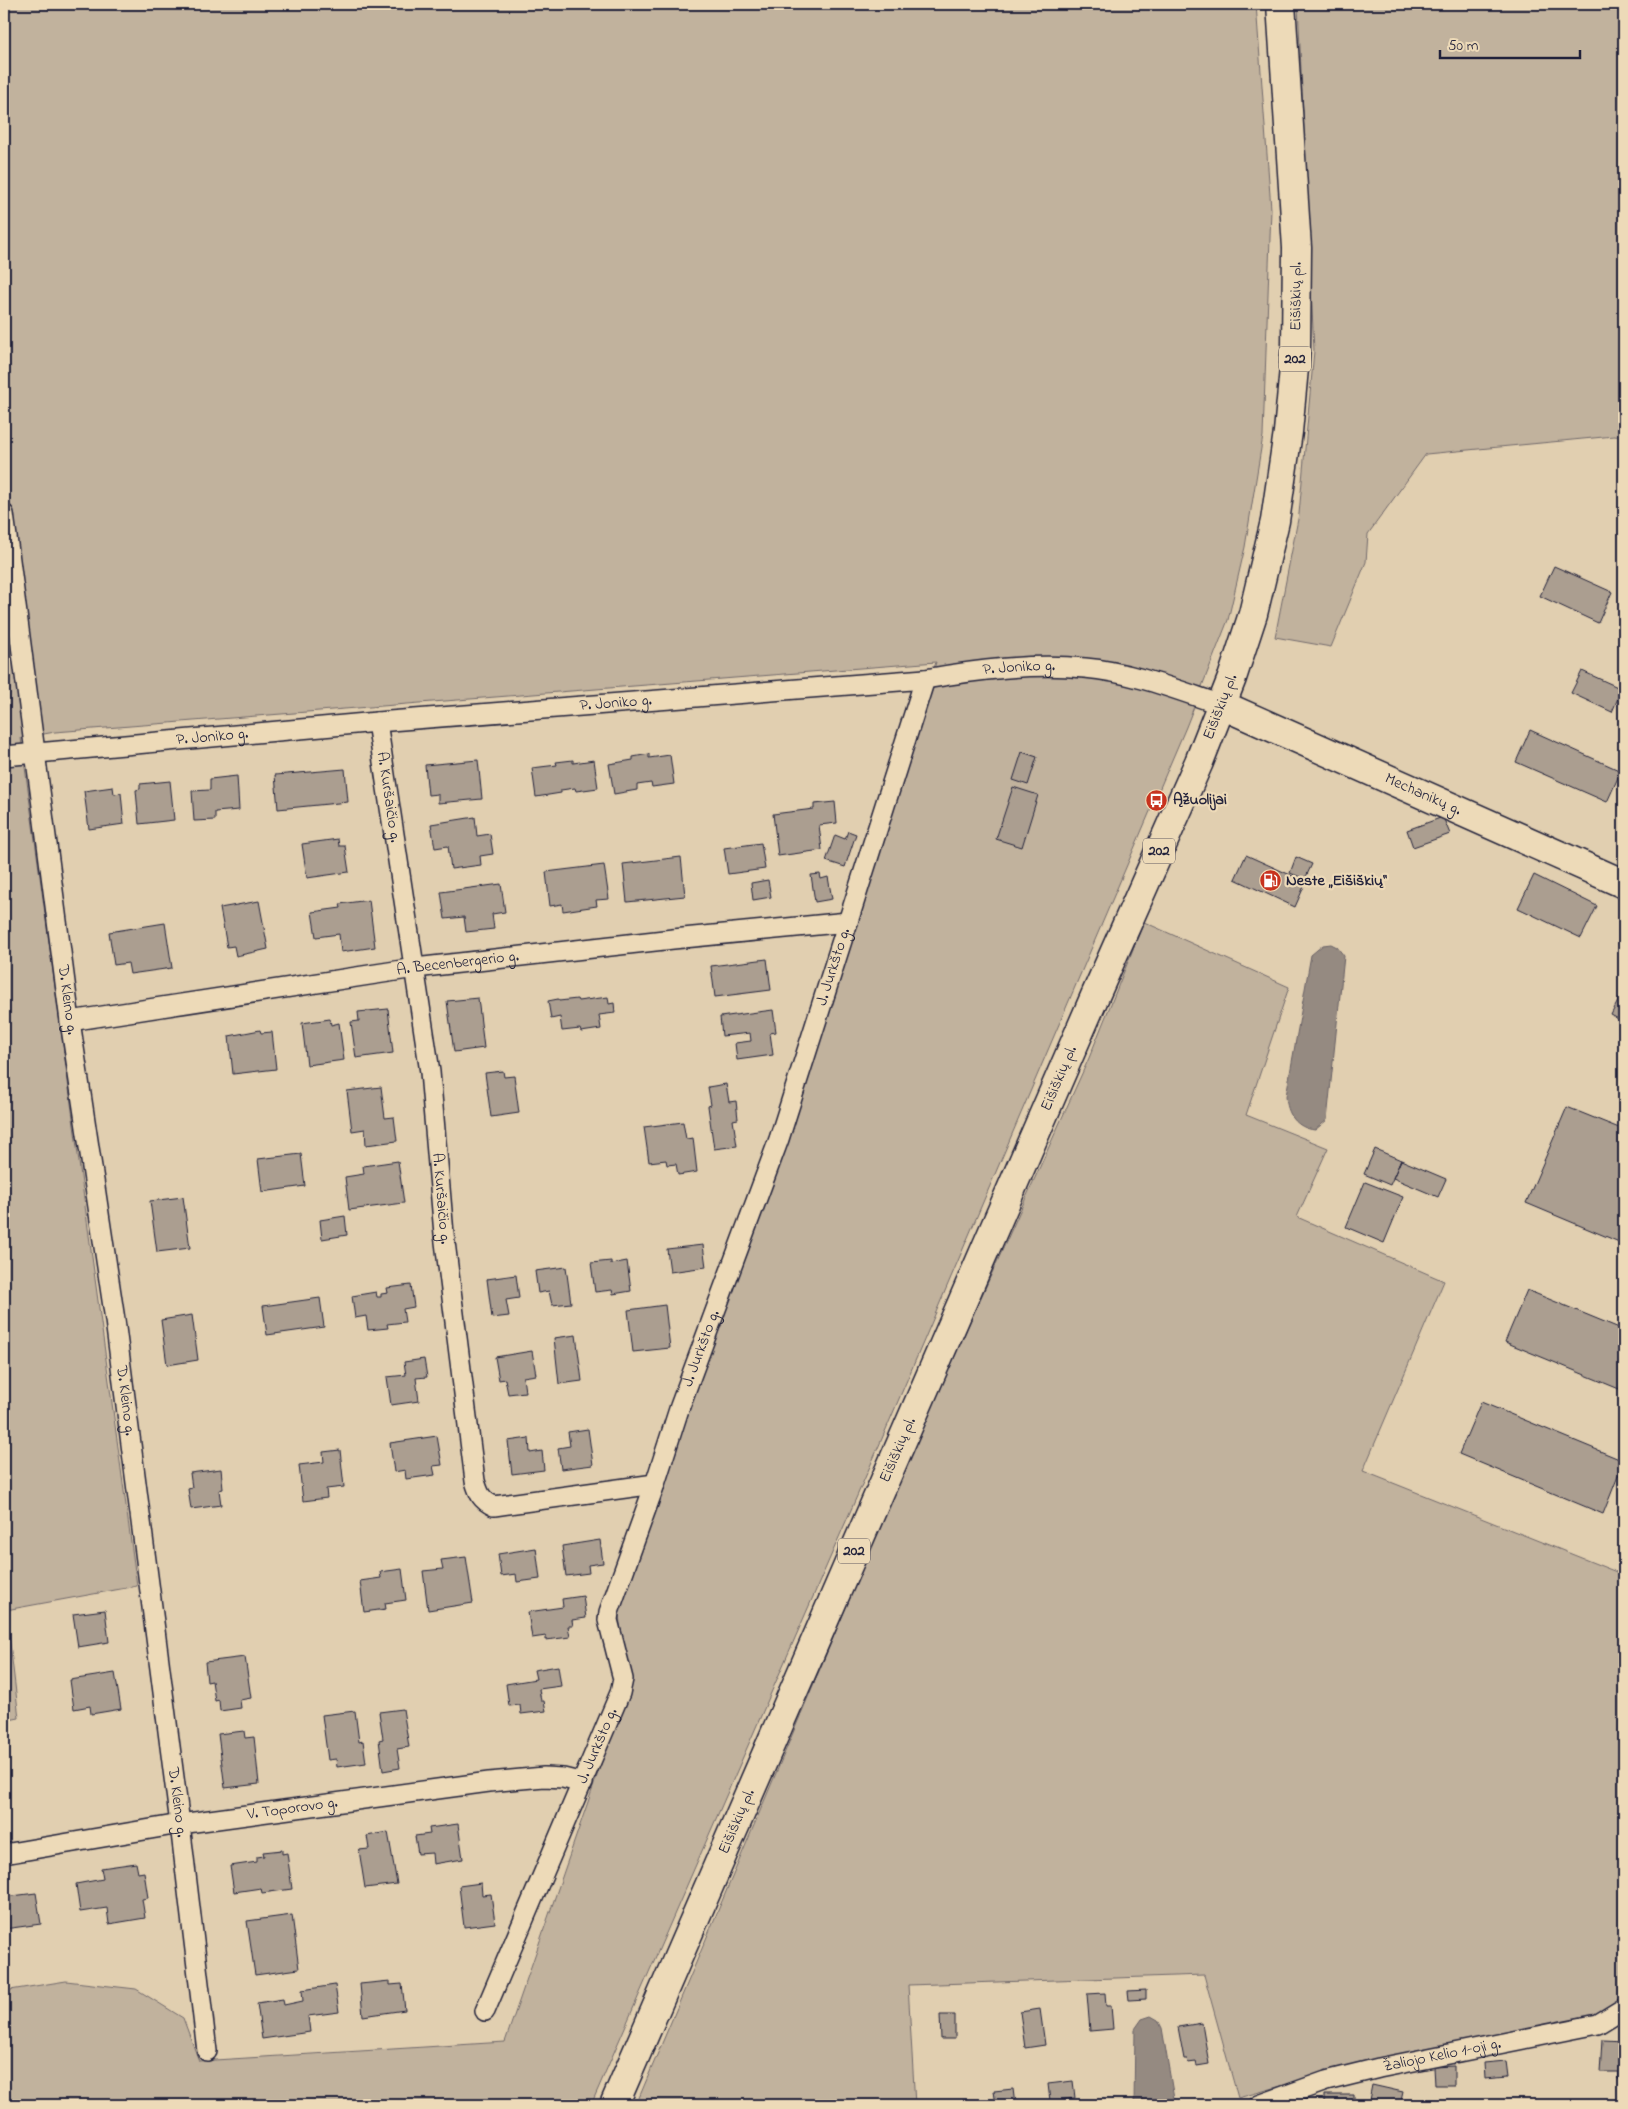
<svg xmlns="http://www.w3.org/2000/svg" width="1628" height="2109" viewBox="0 0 1628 2109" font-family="'Indie Flower',sans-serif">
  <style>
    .green { fill: #c1b29d; stroke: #726a6c }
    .water { fill: #958a81; stroke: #676065 }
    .building { fill: #ab9e90; stroke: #22223b }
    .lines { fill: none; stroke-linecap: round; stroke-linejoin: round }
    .street-casing { stroke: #22223b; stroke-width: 22 }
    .secondary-casing { stroke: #22223b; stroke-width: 31 }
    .primary-casing { stroke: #22223b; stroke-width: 31 }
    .street { stroke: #eddab8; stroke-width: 19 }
    .secondary { stroke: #eddab8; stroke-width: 28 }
    .primary { stroke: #eddab8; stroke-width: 28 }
    .labels { text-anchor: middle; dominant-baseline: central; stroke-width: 4.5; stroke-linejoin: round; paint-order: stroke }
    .shield { fill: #eddab8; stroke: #5f5960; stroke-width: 1 }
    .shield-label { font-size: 15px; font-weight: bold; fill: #22223b }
    .street-label { font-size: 16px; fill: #22223b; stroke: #eddab8 }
    .poi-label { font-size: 16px; font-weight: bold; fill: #22223b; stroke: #eddab8; text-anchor: start }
  </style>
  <rect width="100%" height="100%" fill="#e1cfb0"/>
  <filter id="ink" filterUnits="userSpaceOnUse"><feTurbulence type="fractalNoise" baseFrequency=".02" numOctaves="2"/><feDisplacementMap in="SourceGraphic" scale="10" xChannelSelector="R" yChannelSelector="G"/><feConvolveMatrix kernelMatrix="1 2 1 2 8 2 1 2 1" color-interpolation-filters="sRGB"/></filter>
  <g filter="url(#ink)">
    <path class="green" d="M4 4H1256L1271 209 1263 436 1245 547 1228 620 1186 727 878 1448 591 2105H4V1991L66 1981 136 1989 183 2018 199 2061 505 2042 627 1689 619 1614 856 928 936 662 55 732 21 738 137 1586 6 1610 19 1718 4 1721Z
      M1298 4H1624V437L1614 436 1426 454 1368 534 1366 562 1331 647 1275 637 1299 514 1314 351Z
      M1144 922 1289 987 1246 1115 1328 1148 1297 1217 1444 1281 1363 1471 1624 1575V2001L1591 2017 1335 2071 1238 2098 1204 1975 908 1985 915 2105H636L914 1446 1089 1058Z"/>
    <path class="water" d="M1331 944 1337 947 1344 956 1327 1120 1315 1130C1296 1128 1287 1114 1286 1096L1311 955 1323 945Z
      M1151 2016 1158 2020 1162 2028 1175 2105H1134L1135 2029 1142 2019Z"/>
    <path class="building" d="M1554 566 1612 592 1598 623 1540 596Z
      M1582 671 1622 689 1612 712 1571 693Z
      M1530 730 1621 771 1607 802 1516 762Z
      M1022 752 1037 757 1028 785 1013 780Z
      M649 754V758L670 755 674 784 652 787 651 783 637 785V790L614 794 609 764 633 760V757Z
      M478 760 482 799 438 803V794L428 795 425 765Z
      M573 760V763L594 760 598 788 576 791 575 788 561 790V793L536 797 532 768 557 765 556 762Z
      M345 769 348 802 278 809 275 775Z
      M237 776 239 810 215 812V820L194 821 192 791 210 790V779Z
      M170 781 174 820 139 824 136 790 140 789V784Z
      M113 787 114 794 121 793 124 824 89 829 84 791Z
      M1013 787 1038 795 1022 847 996 839Z
      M835 802 837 823 819 825 822 850 778 856 773 814 814 809V804Z
      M475 817 477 836 490 834 493 854 480 856 481 865 451 869 448 846 435 848 431 824Z
      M1443 817 1450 834 1413 847 1407 830Z
      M848 831 856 834 845 867 826 861 835 835 845 839Z
      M338 839 339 846H345L349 872 307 878 302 844Z
      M761 843 765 869 728 874 724 848Z
      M1246 855 1306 882 1295 907 1235 879Z
      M681 857 685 896 627 902 623 864Z
      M1296 857 1312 864 1305 879 1290 873Z
      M604 865 609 899 596 900 597 906 563 911 562 904 550 906 546 872Z
      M820 874 821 879 828 877 832 899 815 902 811 875Z
      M1534 875 1597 906 1581 938 1518 908Z
      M768 880 771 897 753 900 751 883Z
      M501 884 505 912 492 914 494 929 466 932 464 917 445 919 441 892Z
      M369 900 375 947 341 952 339 934 316 937 312 912 341 908 340 904Z
      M259 901 268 949 236 956 234 946 227 947 220 908Z
      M165 923 172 968 130 974 128 963 114 965 109 932Z
      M767 959 771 990 715 997 711 966Z
      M1623 991H1624V1022L1611 1015Z
      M608 997 609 1004 614 1003 615 1013 599 1015 601 1029 581 1032 580 1029 562 1031 560 1017 551 1019 548 1001 558 999 559 1001 577 999 578 1001Z
      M478 998 484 1048 454 1052 447 1001Z
      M388 1009 393 1053 356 1058 351 1022 359 1021 358 1012Z
      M773 1010 776 1032 770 1033 773 1055 737 1060 735 1043 751 1041 750 1033 722 1036 720 1017Z
      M330 1019 331 1025 339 1023 344 1060 307 1065 302 1023Z
      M260 1030 261 1033 272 1032 276 1069 233 1074 229 1036Z
      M503 1071 504 1077 514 1076 519 1113 491 1117 485 1073Z
      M726 1084 729 1102 736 1101 738 1119 733 1120 737 1146 714 1149 708 1106 711 1105 708 1087Z
      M381 1087 385 1118 394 1117 397 1141 366 1145 365 1129 352 1131 347 1091Z
      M1567 1107 1624 1130V1244L1526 1203Z
      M683 1122 686 1139 693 1138 697 1172 678 1175 676 1164 667 1165 666 1160 649 1162 644 1127Z
      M1375 1149 1401 1160 1390 1185 1364 1174Z
      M301 1154 305 1186 262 1192 258 1159Z
      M1401 1160 1446 1179 1438 1197 1393 1178Z
      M398 1161 404 1203 349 1210 345 1177 364 1174 363 1166Z
      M1365 1182 1403 1197 1384 1243 1346 1227Z
      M183 1197 190 1248 157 1252 150 1201Z
      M345 1216 347 1235 322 1239 320 1220Z
      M703 1245 706 1267 670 1272 667 1249Z
      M611 1261V1264L627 1261 631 1291 613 1294 612 1290 595 1292 591 1263Z
      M566 1267 571 1303 552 1305 549 1291 538 1293 535 1271Z
      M516 1275 519 1298 506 1300 509 1316 492 1318 487 1279Z
      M411 1285 414 1307 403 1309 405 1322 387 1324 388 1328 368 1330 366 1316 355 1318 352 1296 376 1292 377 1297H381V1294L388 1293 387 1288Z
      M1527 1290 1624 1330V1391L1505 1342Z
      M320 1298 324 1327 267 1335 263 1306Z
      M665 1305 670 1348 633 1352 628 1310Z
      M192 1315 198 1360 167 1365 161 1320Z
      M576 1335 582 1381 559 1384 554 1338Z
      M532 1351 536 1375 523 1377 525 1392 508 1394 505 1379 499 1380 495 1357Z
      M424 1359 427 1377 416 1378 419 1401 391 1405 387 1377 406 1375 404 1362Z
      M1481 1402 1624 1461 1603 1514 1459 1454Z
      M588 1429 593 1465 561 1469 558 1448 570 1446 568 1432Z
      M437 1436 442 1465 433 1466 435 1475 406 1479 405 1470 394 1472 390 1443Z
      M529 1438 530 1453 542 1451 544 1470 512 1474 508 1441Z
      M340 1450 344 1487 326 1489 327 1498 303 1501 299 1465 324 1462 323 1452Z
      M221 1469 223 1489 219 1490 221 1505 191 1509 188 1489 192 1488 190 1473Z
      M600 1540 603 1563 588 1565 589 1573 566 1576 562 1546Z
      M536 1548 540 1579 517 1582 516 1574 501 1576 498 1554Z
      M466 1557 473 1603 428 1610 423 1571 443 1569 441 1560Z
      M402 1569 406 1600 385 1603 386 1609 364 1612 360 1581 381 1578 380 1572Z
      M583 1596 586 1618 572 1620 573 1626H568L570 1637 546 1640V1636L532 1638 528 1612 563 1607 562 1599Z
      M105 1610 109 1642 78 1647 73 1614Z
      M245 1657 251 1698 240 1700 241 1708 220 1711 219 1700 215 1701 212 1681 207 1682 205 1662Z
      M558 1666 561 1686 539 1689 541 1701H544L546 1711 521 1714 520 1705 509 1706 506 1684 536 1679 534 1670Z
      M115 1673 121 1709 91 1714 90 1706 74 1709 70 1680Z
      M403 1709 409 1747 397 1749 400 1768 383 1771 379 1740 383 1739 379 1712Z
      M355 1711 359 1742 363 1741 366 1763 337 1767 336 1759 328 1760 322 1715Z
      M244 1731 245 1738 254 1737 259 1784 225 1788 218 1734Z
      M458 1824 463 1859 433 1864 432 1853 418 1854 415 1836 430 1834 429 1828Z
      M388 1832 397 1884 365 1888 359 1850 369 1849 367 1836Z
      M282 1850V1854L287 1853 292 1889 262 1893 261 1888 234 1892 230 1866 257 1862V1857L264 1856 263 1852Z
      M136 1863 138 1873 144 1872 148 1898 142 1899 145 1918 109 1924 107 1908 80 1912 76 1884 103 1879 101 1868Z
      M481 1883 482 1895 491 1894 495 1923 464 1927 459 1886Z
      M36 1893 41 1924 4 1929V1897Z
      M292 1915 299 1969 255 1975 247 1921Z
      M390 1981V1985L402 1984 405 2010 363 2016 360 1984Z
      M335 1985 339 2012 308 2016 310 2032 262 2039 257 2003 283 1999 284 2005 303 2001 302 1990Z
      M1146 1990V1999L1129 2000 1128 1991Z
      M1105 1993 1106 2006H1111L1113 2029 1090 2031 1087 1994Z
      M1040 2009 1045 2045 1025 2048 1020 2012Z
      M940 2015H955V2039H941Z
      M1202 2023 1209 2064 1197 2066 1196 2062 1188 2063 1187 2059H1184L1178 2027Z
      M1602 2040 1624 2041V2080L1618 2079V2072H1600Z
      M1506 2061 1508 2077 1485 2079 1484 2063Z
      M1454 2066V2085H1435L1434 2067Z
      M1073 2081 1075 2098 1050 2101 1048 2084Z
      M1372 2085 1403 2092 1400 2105H1368Z
      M1013 2089 1015 2105H996L994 2091Z
      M1324 2095H1354V2105H1324Z"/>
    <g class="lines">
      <defs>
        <g id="street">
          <path id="s1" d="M4 514 70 1021 115 1320 180 1824 207 2051"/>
          <path id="s2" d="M377 722 430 1072 444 1234 475 1481C479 1494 481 1500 494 1506L655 1484"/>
          <path id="s3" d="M4 756 377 722 925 679C977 670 1031 663 1085 668 1132 672 1177 690 1222 705"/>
          <path id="s4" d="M70 1021 415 968 673 939 848 922"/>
          <path id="s5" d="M4 1854 180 1824 489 1782 544 1777 563 1778 583 1783"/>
          <path id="s6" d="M485 2011 620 1693 623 1679 608 1620 609 1612 655 1484 680 1406 779 1139 925 679"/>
          <path id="s7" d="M1259 2105 1326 2081 1379 2068 1598 2024 1624 2008"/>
        </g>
        <g id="secondary">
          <path id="s8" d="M1222 705 1624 884"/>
        </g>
        <g id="primary">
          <path id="s9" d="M614 2105 1095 996 1199 762 1232 678 1253 614 1275 521 1288 432 1296 347 1297 248 1281 4"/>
        </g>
      </defs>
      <use href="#street" class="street-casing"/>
      <use href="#secondary" class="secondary-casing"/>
      <use href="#primary" class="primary-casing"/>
      <use href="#street" class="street"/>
      <use href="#secondary" class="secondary"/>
      <use href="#primary" class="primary"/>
    </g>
  </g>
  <defs>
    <symbol id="bus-disc" viewBox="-11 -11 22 22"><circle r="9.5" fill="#c8321e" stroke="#eddab8"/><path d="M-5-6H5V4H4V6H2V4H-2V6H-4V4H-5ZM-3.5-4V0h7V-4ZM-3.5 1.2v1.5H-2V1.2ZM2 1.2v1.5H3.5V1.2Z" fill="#fff"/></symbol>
    <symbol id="fuel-disc" viewBox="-11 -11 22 22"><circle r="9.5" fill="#c8321e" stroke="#eddab8"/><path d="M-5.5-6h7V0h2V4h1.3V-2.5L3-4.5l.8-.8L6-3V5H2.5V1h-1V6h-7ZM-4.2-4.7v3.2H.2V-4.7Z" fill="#fff"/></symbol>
  </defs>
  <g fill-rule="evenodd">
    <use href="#bus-disc" x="1144" y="788" width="25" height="25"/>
    <use href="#fuel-disc" x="1258" y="868" width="25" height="25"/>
  </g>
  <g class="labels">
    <g class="shield">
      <rect x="1279" y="346.5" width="32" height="25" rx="4"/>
      <rect x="1143" y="838.5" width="32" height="25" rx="4"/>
      <rect x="838" y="1538.5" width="32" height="25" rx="4"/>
    </g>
    <g class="shield-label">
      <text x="1295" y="359">202</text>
      <text x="1159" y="851">202</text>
      <text x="854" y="1551">202</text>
    </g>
    <g class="street-label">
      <text stroke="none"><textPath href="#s9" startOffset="1944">Eišiškių pl.</textPath></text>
      <text stroke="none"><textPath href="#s3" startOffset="1019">P. Joniko g.</textPath></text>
      <text stroke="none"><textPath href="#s3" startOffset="614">P. Joniko g.</textPath></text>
      <text stroke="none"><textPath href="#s9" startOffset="1524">Eišiškių pl.</textPath></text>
      <text stroke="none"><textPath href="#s3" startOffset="209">P. Joniko g.</textPath></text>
      <text stroke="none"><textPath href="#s8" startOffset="220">Mechanikų g.</textPath></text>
      <text stroke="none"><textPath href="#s2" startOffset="76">A. Kuršaičio g.</textPath></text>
      <text stroke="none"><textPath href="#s4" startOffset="392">A. Becenbergerio g.</textPath></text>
      <text stroke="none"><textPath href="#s6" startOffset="1112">J. Jurkšto g.</textPath></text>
      <text stroke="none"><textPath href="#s1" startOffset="490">D. Kleino g.</textPath></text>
      <text stroke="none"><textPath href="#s9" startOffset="1119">Eišiškių pl.</textPath></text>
      <text stroke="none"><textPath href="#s2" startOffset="481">A. Kuršaičio g.</textPath></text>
      <text stroke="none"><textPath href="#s6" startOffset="708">J. Jurkšto g.</textPath></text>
      <text stroke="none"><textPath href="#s1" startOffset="895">D. Kleino g.</textPath></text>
      <text stroke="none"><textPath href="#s9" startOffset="714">Eišiškių pl.</textPath></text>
      <text stroke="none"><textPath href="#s6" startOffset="288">J. Jurkšto g.</textPath></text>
      <text stroke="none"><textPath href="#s1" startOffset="1300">D. Kleino g.</textPath></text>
      <text stroke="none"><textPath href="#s5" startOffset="292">V. Toporovo g.</textPath></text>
      <text stroke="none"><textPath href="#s9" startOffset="309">Eišiškių pl.</textPath></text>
      <text stroke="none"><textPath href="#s7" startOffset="190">Žaliojo Kelio 1-oji g.</textPath></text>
    </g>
    <g class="poi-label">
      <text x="1173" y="800">Ąžuolijai</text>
      <text x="1286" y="881">Neste „Eišiškių“</text>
    </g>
  </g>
  <rect width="1628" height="2109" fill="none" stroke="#eddab8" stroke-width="20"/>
  <rect x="10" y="10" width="1608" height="2089" fill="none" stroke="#22223b" stroke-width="2" filter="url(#ink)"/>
  <path d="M1440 50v8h140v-8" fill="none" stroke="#22223b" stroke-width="2.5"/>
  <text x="1448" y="50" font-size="15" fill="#22223b" stroke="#eddab8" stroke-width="4" paint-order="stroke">50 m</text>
</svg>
